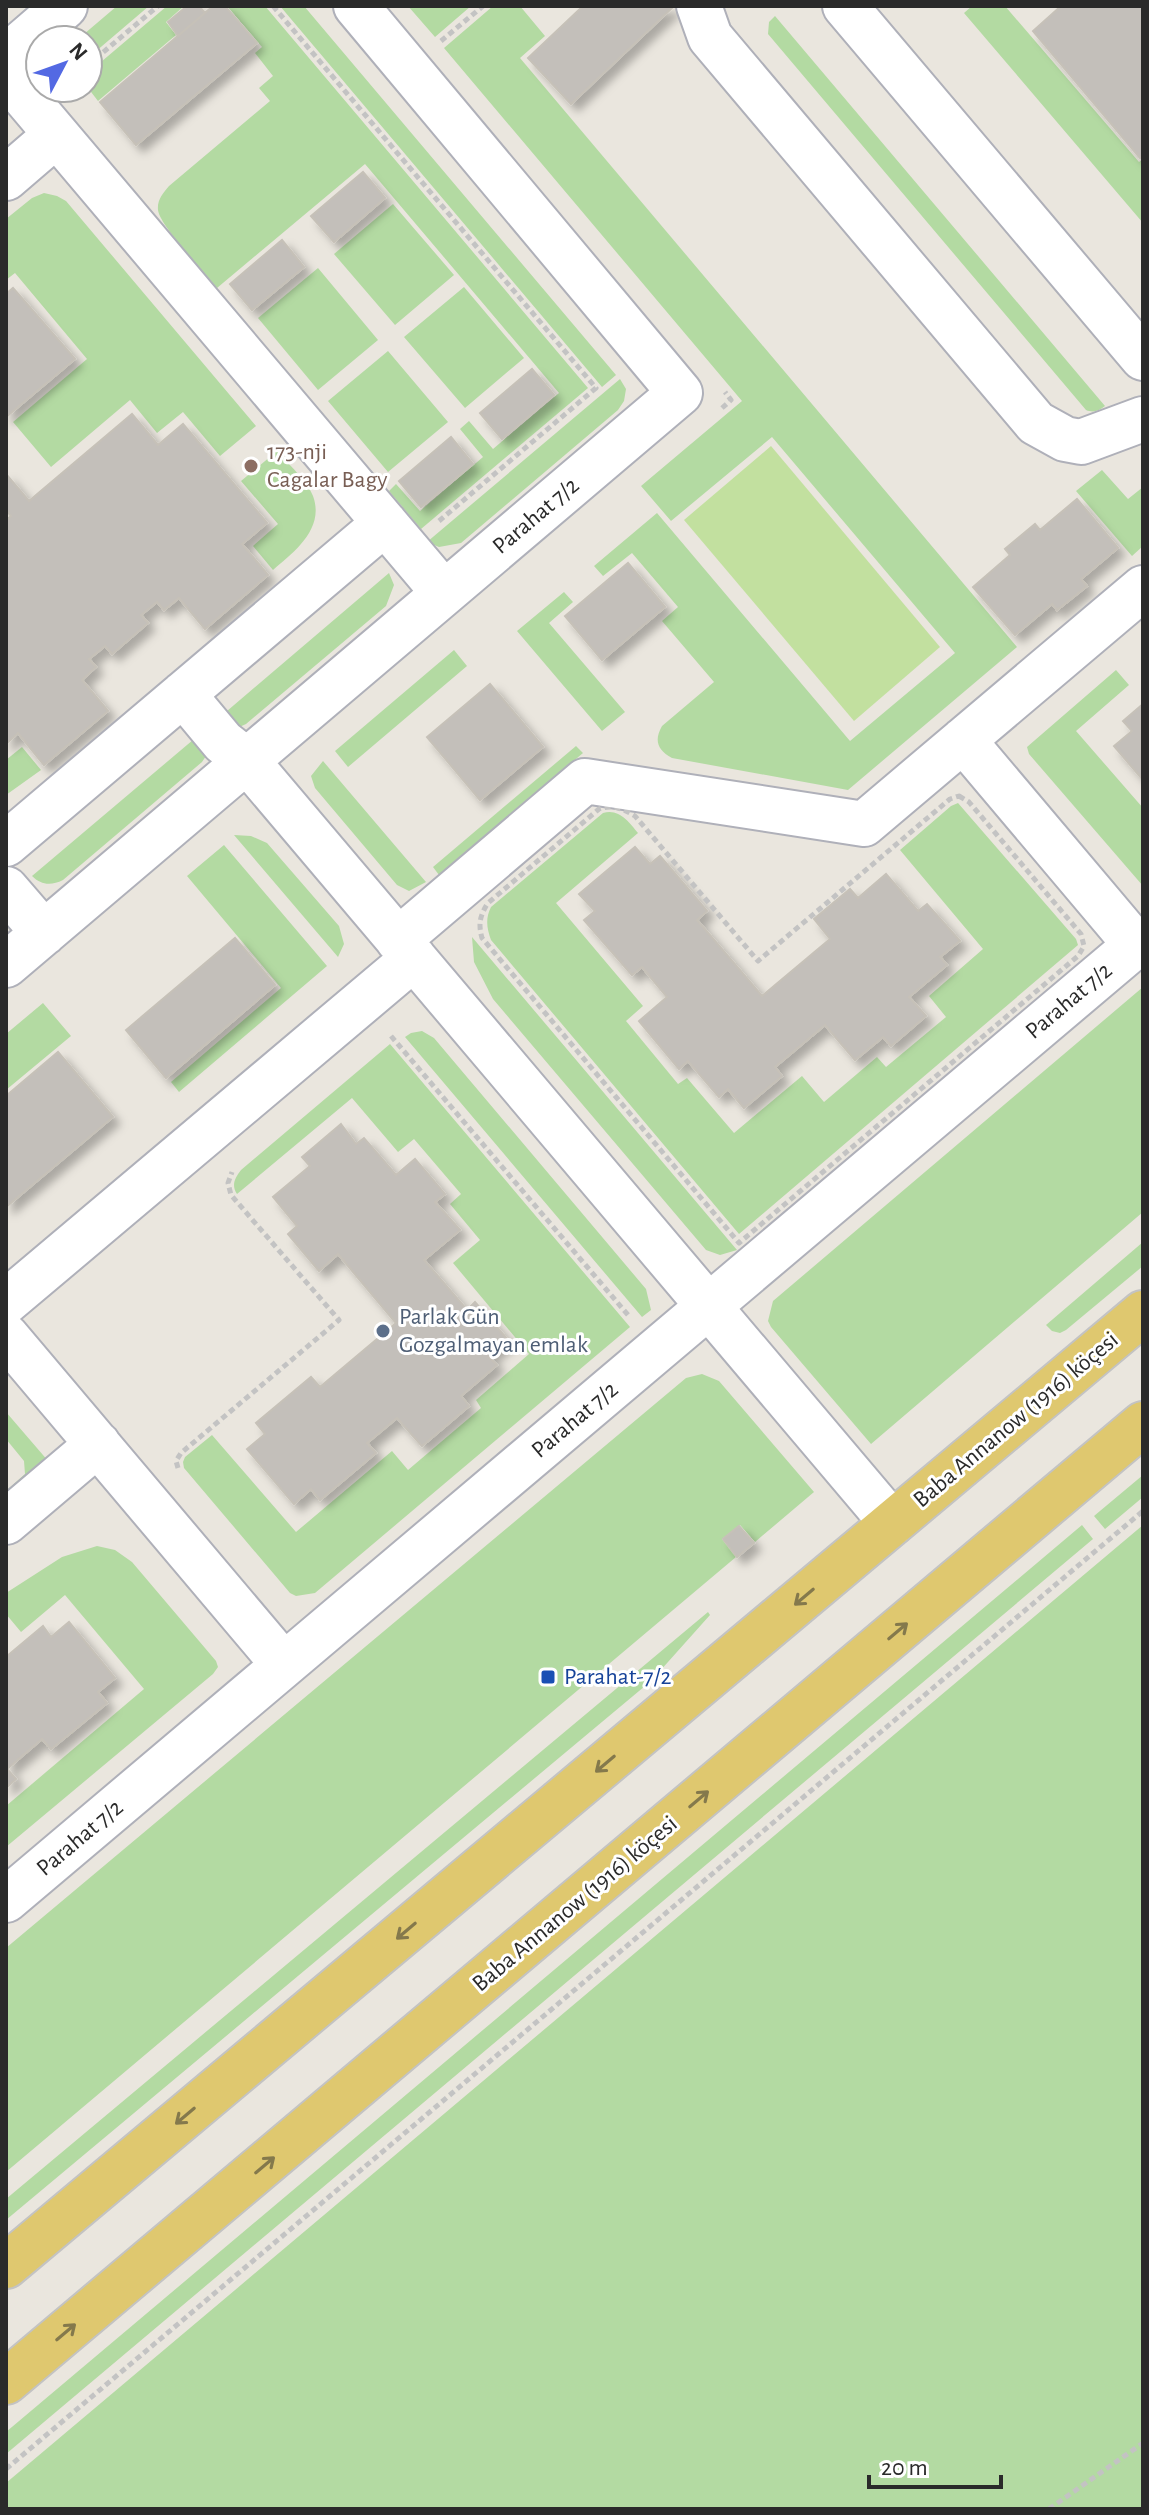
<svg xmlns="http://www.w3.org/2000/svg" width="1149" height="2515" viewBox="0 0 1149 2515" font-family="'Alegreya Sans',sans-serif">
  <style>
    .green { fill: #b3daa2 }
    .pitch { fill: #c2e09f }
    .building { fill: #c3bfba; stroke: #c6c1b8; stroke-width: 2; filter: url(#shadow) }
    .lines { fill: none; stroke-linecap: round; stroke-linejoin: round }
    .minor-casing { stroke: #afb0b9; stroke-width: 48 }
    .major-casing { stroke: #c3c3c3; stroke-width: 48 }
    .path { stroke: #c3c3c3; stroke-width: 5; stroke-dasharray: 6 4; stroke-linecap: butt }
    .minor { stroke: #fff; stroke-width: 44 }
    .major { stroke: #dfc86f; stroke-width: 44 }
    .oneway { stroke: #84794c }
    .education-dot { fill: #8d6e63; stroke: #fff; stroke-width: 3 }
    .service-dot { fill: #5c6f8a; stroke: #fff; stroke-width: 3 }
    .transit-dot { fill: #1a4fb4; stroke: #fff; stroke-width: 3 }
    .labels { text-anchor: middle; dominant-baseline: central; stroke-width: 6; stroke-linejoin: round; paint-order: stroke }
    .education-label { font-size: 24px; fill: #785e54; stroke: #fff; text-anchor: start }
    .street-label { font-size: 24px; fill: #2a2a2a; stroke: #fff }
    .service-label { font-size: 24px; fill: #4e5e75; stroke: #fff; text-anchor: start }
    .transit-label { font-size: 24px; fill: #164399; stroke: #fff; text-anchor: start }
  </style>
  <defs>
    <filter id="shadow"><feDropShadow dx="7" dy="7" stdDeviation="4" flood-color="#0004"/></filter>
  </defs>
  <rect width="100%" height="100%" fill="#eae6de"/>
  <path class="green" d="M117 6H149L88 58V40H77Z
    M167 6H184L166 22 176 35 98 101 88 88V73Z
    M227 6H265L588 388 421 529 389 491 396 484 420 511 483 457 460 429 469 421 493 449 559 393 365 164 217 288C205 273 160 226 158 210 157 200 163 193 169 186L270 101 259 88 273 76 255 53 262 47Z
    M280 6H304L616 375 602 387Z
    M408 6H471L435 37Z
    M493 6H520L545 36 520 58 1017 647 848 790 672 758C657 750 654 740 662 726L714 682 662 621 678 607 632 553 603 576 594 566 657 513 850 741 955 653 772 437 671 521 641 486 742 401 444 48Z
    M972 6H1005L1139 162 1143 159V223L964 13Z
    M775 16 1105 406C1099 411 1093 413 1086 410L768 34 769 22Z
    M44 193 57 196 66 201 256 426 220 456 183 412 157 433 130 400 51 467 13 422 87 359 15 273 6 280V219L32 198Z
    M393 204 454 275 395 325 334 254Z
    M318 268 378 340 318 390 258 318Z
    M464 287 524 358 465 408 404 337Z
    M388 351 448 422 388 472 328 401Z
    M620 379 626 389 624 401 618 410 461 543 439 547 427 542Z
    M277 451C288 464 307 480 313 496 325 529 294 552 273 570L253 546 278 524 241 481Z
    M1102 470 1128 499 1143 487V546L1132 556 1076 491Z
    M389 573 394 585 386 606 246 724 235 729 220 717Z
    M564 592 573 602 549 623 625 712 602 731 517 631Z
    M454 650 467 666 348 767 335 751Z
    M1116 670 1129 685 1076 731 1143 808V886L1029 754 1027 747Z
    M200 734 206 756 202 762 63 880C51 886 41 885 32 876Z
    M576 746 583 753 439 875 433 867Z
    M22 747 41 770 6 795V760Z
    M323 761 426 882 409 891 397 885 315 788 311 776Z
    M958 803 1076 939 1078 945 739 1234 491 940C487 929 485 919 491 907L603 813C619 808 629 822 638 833L556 903 643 1006 626 1021 678 1084 687 1078 734 1133 802 1076 824 1102 877 1057 886 1067 946 1017 929 996 983 949 900 850 951 806Z
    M234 835 251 836 267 843 339 926 344 944 338 957Z
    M224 845 327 966 179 1092 171 1082 281 988 187 876Z
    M472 937 737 1250 720 1255 706 1250 493 999 474 962Z
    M1143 987V1212L871 1444 771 1327 768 1321 773 1301Z
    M43 1003 71 1036 6 1090V1034Z
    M422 1031 434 1038 646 1289 651 1310 642 1317 405 1037 411 1033Z
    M390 1044 630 1327 315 1593 296 1596 290 1593 184 1468 183 1462 185 1457 212 1435 296 1532 392 1451 408 1470 481 1408 476 1400 529 1354 453 1263 480 1240 450 1204 461 1194 414 1139 398 1152 352 1098 237 1194C231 1185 235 1178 241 1170Z
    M1143 1242V1266L1066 1330 1060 1333 1052 1331 1046 1325Z
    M702 1374 719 1381 814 1492 755 1542 740 1525 722 1539 736 1557 6 2172V1948L686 1378Z
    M6 1412 49 1462 6 1512V1491L25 1474 24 1461 6 1439Z
    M1143 1475V1497L1105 1529 1094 1516Z
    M1082 1525 1093 1539 6 2454V2432Z
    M1143 1525V2509H6V2483Z
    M97 1546 115 1550 132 1562 216 1661 218 1667 213 1674 6 1847V1806L144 1689 65 1595 21 1632 6 1614V1593L62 1557Z
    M708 1612 710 1615 651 1681 6 2220V2199Z"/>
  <path class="pitch" d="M771 446 940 647 854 721 684 520Z"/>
  <path class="building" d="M187 6H199L205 13 178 36 168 22Z
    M213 6H225L257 43 136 145 100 102Z
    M583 6 673 7 571 104 528 58Z
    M1061 6H1143V155L1140 158 1033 31Z
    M363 172 385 198 334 242 311 216Z
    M282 240 304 267 252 310 230 284Z
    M13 288 75 359 6 417V294Z
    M532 369 554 395 502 439 480 413Z
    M132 414 158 445 183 424 267 523 242 544 268 575 205 629 179 598 164 610 157 602 141 615 148 623 112 654 105 646 89 659 96 667 82 680 108 711 44 765 18 733 6 744V520L11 516 6 510V474L29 501Z
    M451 437 473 464 421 507 399 481Z
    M1077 499 1118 548 1081 579 1087 586 1057 610 1052 604 1015 635 973 587 1010 555 1005 549 1035 524 1040 530Z
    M628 563 665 607 602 660 565 616Z
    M490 684 543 747 480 800 427 737Z
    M1143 704V780L1114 746 1132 731 1123 721Z
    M635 847 650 864 660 856 707 911 697 920 762 996 830 939 814 919 850 889 858 898 886 874 918 911 927 904 960 941 940 957 947 965 909 997 926 1016 891 1046 883 1037 855 1060 825 1025 775 1067 782 1076 744 1108 728 1089 719 1097 688 1061 679 1069 639 1021 667 997 642 967 632 975 584 920 595 911 579 894Z
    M235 938 275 985 166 1078 126 1030Z
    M58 1052 113 1117 6 1207V1096Z
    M341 1124 356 1144 364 1138 396 1175 415 1159 445 1194 435 1202 460 1230 424 1260 467 1310 475 1302 508 1340 489 1357 497 1365 461 1396 469 1406 422 1446 397 1418 367 1443 376 1453 320 1500 311 1489 294 1504 247 1449 265 1434 256 1423 311 1377 320 1387 396 1323 338 1254 319 1271 288 1234 297 1226 273 1197 310 1166 302 1157Z
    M739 1526 754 1543 737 1557 723 1539Z
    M69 1622 115 1678 98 1692 107 1703 51 1749 42 1739 7 1769 16 1779 6 1788V1657L43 1626 51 1637Z"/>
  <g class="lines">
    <defs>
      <path id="minor" d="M699 6 710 37 1036 423 1065 439 1081 442 1143 419
        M845 6 1143 358
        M6 57 65 6
        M6 75 444 593
        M6 178 56 135
        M183 694 223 742 247 761 892 1523
        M963 740 1136 945
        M6 844 385 523
        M6 889 44 933
        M398 940 585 781 864 824 1143 588
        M6 965 680 393 356 6
        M6 1302 414 958
        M6 1336 284 1665
        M6 1522 98 1444
        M6 1900 1143 939"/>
      <path id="major" d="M6 2266 1143 1313
        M6 2382 1143 1424"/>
    </defs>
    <use href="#minor" class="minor-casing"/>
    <use href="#major" class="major-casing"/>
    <path class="path" d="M273 6 596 388 439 521
      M441 41 483 6
      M88 65 158 6
      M722 408 731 400 725 392
      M959 796 969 802 1081 934 1084 946 1078 956 739 1243 482 938C478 924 480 915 488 903L599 809C612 804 624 809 635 816L758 961 950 799Z
      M391 1036 628 1315
      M178 1468 176 1461 181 1453 339 1320 231 1195 228 1183 232 1172
      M6 2469 1143 1511
      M1049 2509 1143 2443"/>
    <use href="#minor" class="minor"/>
    <use href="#major" class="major"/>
  </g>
  <defs><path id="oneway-shaft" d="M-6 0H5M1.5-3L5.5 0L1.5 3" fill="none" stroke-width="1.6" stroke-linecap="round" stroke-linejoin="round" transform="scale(2)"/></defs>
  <g class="oneway">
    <use href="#oneway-shaft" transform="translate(804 1597) rotate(140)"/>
    <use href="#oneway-shaft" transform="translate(898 1631) rotate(-40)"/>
    <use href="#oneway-shaft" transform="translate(605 1764) rotate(140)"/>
    <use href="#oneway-shaft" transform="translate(699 1799) rotate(-40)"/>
    <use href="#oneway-shaft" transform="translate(406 1931) rotate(140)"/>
    <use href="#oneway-shaft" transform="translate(185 2116) rotate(140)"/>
    <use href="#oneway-shaft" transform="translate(265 2165) rotate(-40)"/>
    <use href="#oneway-shaft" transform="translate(66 2332) rotate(-40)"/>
  </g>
  <circle class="education-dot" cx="251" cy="466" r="8"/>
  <circle class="service-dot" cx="383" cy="1331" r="8"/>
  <rect class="transit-dot" x="540" y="1669" width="16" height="16" rx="4"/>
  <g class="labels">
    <g class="education-label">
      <text x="267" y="452">173-nji<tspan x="267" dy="28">Cagalar Bagy</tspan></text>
    </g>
    <g class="street-label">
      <text transform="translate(536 516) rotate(-40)">Parahat 7/2</text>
      <text transform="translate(1069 1001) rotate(-40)">Parahat 7/2</text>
      <text transform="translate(575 1420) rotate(-40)">Parahat 7/2</text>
      <text transform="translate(1016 1420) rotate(-40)">Baba Annanow (1916) köçesi</text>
      <text transform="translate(80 1838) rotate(-40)">Parahat 7/2</text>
      <text transform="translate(575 1904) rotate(-40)">Baba Annanow (1916) köçesi</text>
    </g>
    <g class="service-label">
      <text x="399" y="1317">Parlak Gün<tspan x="399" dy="28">Gozgalmayan emlak</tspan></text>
    </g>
    <g class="transit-label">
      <text x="564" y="1677">Parahat-7/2</text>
    </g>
  </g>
  <rect width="1149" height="2515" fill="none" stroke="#2a2a2a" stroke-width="16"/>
  <g transform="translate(64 64) rotate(49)"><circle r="38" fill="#ffffff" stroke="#aaaaaa" stroke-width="2"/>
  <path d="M0-6L14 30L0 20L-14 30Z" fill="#5369e3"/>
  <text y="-12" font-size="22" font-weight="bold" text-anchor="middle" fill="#2a2a2a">N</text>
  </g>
  <path d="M869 2475v12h132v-12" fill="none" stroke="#2a2a2a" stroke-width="4"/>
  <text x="881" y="2475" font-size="24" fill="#2a2a2a" stroke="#ffffff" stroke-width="6" paint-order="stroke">20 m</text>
</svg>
